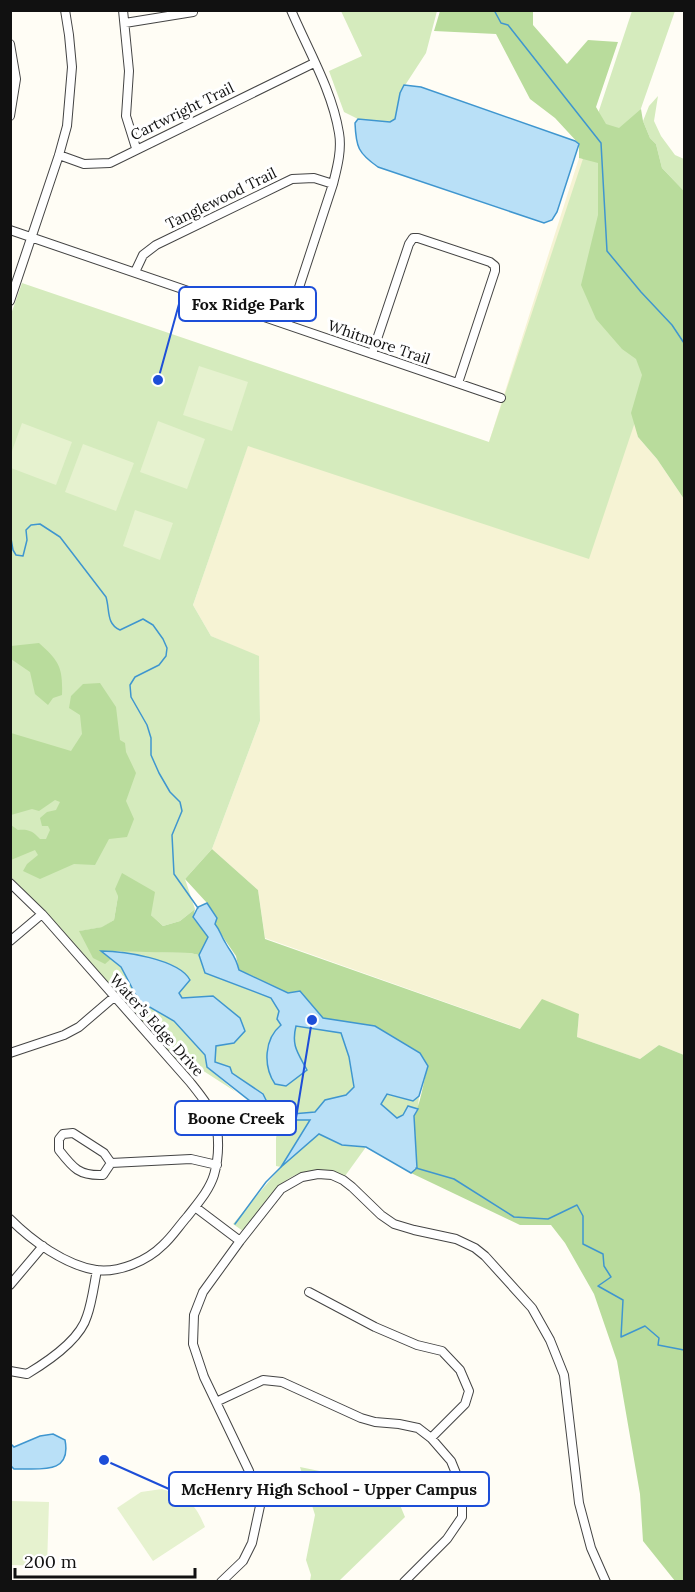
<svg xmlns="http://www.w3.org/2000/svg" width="695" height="1592" viewBox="0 0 695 1592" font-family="Lora,serif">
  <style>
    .farmland { fill: #f6f3d4 }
    .green { fill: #d5ebbd }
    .forest { fill: #b9dc9c }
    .pitch { fill: #e6f2cf }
    .water { fill: #b9e0f7; stroke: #3f96cf; stroke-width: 1.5 }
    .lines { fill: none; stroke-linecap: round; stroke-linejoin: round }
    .stream { stroke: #3f96cf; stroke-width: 1.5 }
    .minor-casing { stroke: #444; stroke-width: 10 }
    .minor { stroke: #fff; stroke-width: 8 }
    .labels { text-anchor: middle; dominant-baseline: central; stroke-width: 6; stroke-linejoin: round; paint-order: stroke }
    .street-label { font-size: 15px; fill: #111; stroke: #fff }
    .leader { fill: none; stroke: #1d4ed8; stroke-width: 2 }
    .callout-dot { fill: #1d4ed8; stroke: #fff; stroke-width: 2 }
    .callout { fill: #fff; stroke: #1d4ed8; stroke-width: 2 }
    .callout-label { font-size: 16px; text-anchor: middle; font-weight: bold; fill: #111 }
  </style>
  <rect width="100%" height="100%" fill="#fffdf5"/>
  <path class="farmland" d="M579 158 598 163 622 349 638 437 657 459 684 499V1055L659 1045 640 1059 577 1037 579 1014 521 1029 265 938 258 890 212 849 260 721 259 657 211 636 193 605 248 445 489 442Z"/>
  <path class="green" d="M341 11H437L426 53 400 93 395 119 390 123 358 119 344 112 329 71 362 56Z
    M632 11H675L617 177 684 276 589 559 248 446 193 605 211 636 259 656 260 721 212 849 185 879 195 909 180 921 163 926 151 915 118 896 114 920 103 927 80 931 105 963 111 959 121 967 139 1001 174 1021 205 1055 207 1067 236 1092 188 1061 180 1063 47 914 11 877 10 317 22 283 489 442Z
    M658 96 654 121 661 136 675 155 684 159V191L662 168 656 144 650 138 643 121 649 106Z
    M121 951 190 953 199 955 205 973 271 998 279 1011 281 1025 307 1070C298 1053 291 1046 296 1026L342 1033 349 1057 354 1087 346 1095 325 1100 316 1112 292 1114 267 1102 263 1093 232 1073 230 1067 215 1062 216 1046 234 1043 213 996 182 998 179 993Z
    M386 1094 413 1101 419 1096 418 1109 408 1106 403 1115 397 1118 381 1104Z
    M280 1120H310L283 1164 319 1134 342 1145 366 1147 345 1176C288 1158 274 1191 243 1231L233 1224 281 1167 276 1166V1138Z
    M300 1467 392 1486 405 1517 339 1581H310L311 1575 306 1560 315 1515Z"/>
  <path class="forest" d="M440 11H531L533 12V25L567 64 588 40 618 42 596 107 606 124 619 128 641 109 643 121 650 138 656 144 662 168 684 191V499L657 459 638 437 631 413 642 375 636 359 622 349 596 319 581 285 598 215V163L579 158V144L555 118 530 99 496 34 434 31Z
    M39 643C59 661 63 667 62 695L53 698 48 705 35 694 30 672 11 659V646Z
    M100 683 116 707 120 740 125 743 126 752 136 773 126 801 134 819 127 837 109 839 95 865 74 864 40 879 23 871 27 864 38 855 35 850 11 860V825L18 830C28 829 33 831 40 839H46L50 830 48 826H42L40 818 47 812 56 810 60 802 55 800 39 811 32 809 11 815V733L71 751 82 734 80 715 69 708 71 696 83 684Z
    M212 849 258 890 265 939 520 1029 542 999 579 1014 577 1037 640 1059 659 1045 684 1055V1581H675L643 1541 640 1494 617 1361 594 1294 565 1243 551 1225H520L411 1173 417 1168 414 1115C420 1107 424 1079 428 1066L375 1026 323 1018 300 991 288 993 239 970 236 956 214 924 217 918 207 903 185 879Z
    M122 873 155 892 151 915 163 926 180 921 195 909 193 918 208 937 199 955 190 953 102 951 111 959 105 964 93 958 79 931 102 927 114 920 118 896 115 889Z"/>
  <path class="pitch" d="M199 366 248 382 232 431 183 415Z
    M158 421 205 439 187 489 140 472Z
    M22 423 72 442 56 485 11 468V454Z
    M83 444 134 463 116 511 65 492Z
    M135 510 173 523 160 560 123 546Z
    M162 1489C187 1498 195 1502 205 1527L153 1561 117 1508 141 1492Z
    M11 1501 49 1502 47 1566 11 1565Z"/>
  <path class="water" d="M404 85 421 87 575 141 579 144 557 212 552 220 544 223 378 167C358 153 356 147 355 123L358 119 390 122 395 119 400 93Z
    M207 903 217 918 215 924C220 930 221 936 225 942 232 955 235 954 239 970L288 993 300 991 323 1018 375 1026 420 1053 428 1066 419 1096 413 1101 387 1094 381 1104 397 1118 403 1115 408 1106 418 1109 414 1116 417 1168 411 1173 366 1147 342 1145 319 1134 281 1167 310 1120H280L260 1109 207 1067 205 1055 174 1021 139 1001 121 967 101 951C123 951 179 959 190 980L179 993 182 998 213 996 240 1018 245 1031 234 1043 216 1046 215 1062 230 1067 232 1073 263 1094 267 1102 292 1114 315 1112 325 1100 346 1095 354 1087 349 1057 341 1033 296 1026C291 1046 298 1053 307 1070L286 1086 275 1084C263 1066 264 1039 281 1025L277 1019 279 1011 271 998 205 973 199 955 208 937 193 917 198 907Z
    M53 1434 65 1440C72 1476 38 1468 14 1469L11 1466V1444L14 1447 40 1436Z"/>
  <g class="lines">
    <path class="stream" d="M494 10 501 23 508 25 601 143 607 251 641 292 672 325 684 343
      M10 533 13 550 16 555 23 556 27 540 26 530 31 525 40 524 60 537 106 597C110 610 106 624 120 630L143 619 153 625 163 639 167 648 166 656 159 665 135 677 130 685 131 697 147 725 151 738V755L159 773 170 792 180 802 182 811 172 835 174 874 198 908
      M416 1168 454 1179 514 1217 548 1219 577 1205 583 1216V1244L603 1254 604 1266 611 1277 598 1286 623 1300 621 1337 645 1326 659 1338 658 1345 684 1350
      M235 1224 266 1182 281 1167"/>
    <defs>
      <path id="minor" d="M123 10 129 71 126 116 136 148
        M125 23 193 12
        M10 44 16 79 10 116
        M59 155 84 164 110 163 314 63
        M10 230 501 398
        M135 272 143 255 156 245 292 179 314 178 333 184
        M10 301 59 155 67 126 72 67 69 35 65 10
        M287 324 333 184C337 168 342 150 339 133 332 90 308 50 291 10
        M372 354 409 244 413 238H418L490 262 495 266V271L458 383
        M10 883 42 914 190 1082C202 1097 213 1110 217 1129 219 1144 218 1161 214 1175 209 1191 197 1204 187 1217 179 1226 172 1237 163 1245 147 1261 119 1273 96 1270 65 1265 32 1241 10 1219
        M10 941 42 914
        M10 1053 64 1035 79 1027 114 997
        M73 1133 104 1153 111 1163 103 1175C79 1176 73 1168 59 1150V1139L63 1134Z
        M111 1163 191 1159 217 1165
        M195 1207 240 1241
        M10 1285 43 1246
        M309 1292 375 1327 417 1345 442 1351 460 1370 469 1391 465 1404 431 1438
        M10 1371 27 1374C47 1362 80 1340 87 1316 92 1302 94 1285 97 1270
        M216 1402 263 1380 282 1382 361 1418 375 1422 399 1424 418 1428 431 1438 451 1461 462 1488V1517L447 1539 404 1582
        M221 1582 243 1561 252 1543 260 1506 249 1471 204 1377 193 1344 194 1315 203 1292 240 1241 281 1189 302 1177 318 1174 332 1175 343 1180 352 1187 381 1215 394 1224 414 1230 456 1239 475 1248 485 1256 532 1308 550 1340 564 1375 579 1503 591 1548 606 1582"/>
    </defs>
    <use href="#minor" class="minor-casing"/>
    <use href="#minor" class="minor"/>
  </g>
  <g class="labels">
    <g class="street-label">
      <text transform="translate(182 111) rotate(-26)">Cartwright Trail</text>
      <text transform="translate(221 198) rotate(-26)">Tanglewood Trail</text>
      <text transform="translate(379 342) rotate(19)">Whitmore Trail</text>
      <text transform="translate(157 1025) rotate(48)">Water’s Edge Drive</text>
    </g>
  </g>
  <path class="leader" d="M158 380L179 304M312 1020L296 1118M104 1460L169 1489"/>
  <g class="callout-dot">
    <circle cx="158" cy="380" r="6"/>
    <circle cx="312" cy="1020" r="6"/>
    <circle cx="104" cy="1460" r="6"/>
  </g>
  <g class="callout">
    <rect x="179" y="287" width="137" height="34" rx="6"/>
    <rect x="175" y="1101" width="121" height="34" rx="6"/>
    <rect x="169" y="1472" width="320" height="34" rx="6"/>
  </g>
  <g class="callout-label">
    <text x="248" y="310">Fox Ridge Park</text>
    <text x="236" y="1124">Boone Creek</text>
    <text x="329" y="1495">McHenry High School - Upper Campus</text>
  </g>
  <rect width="695" height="1592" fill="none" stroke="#111111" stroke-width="24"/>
  <path d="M15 1568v9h180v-9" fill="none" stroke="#111111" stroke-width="3"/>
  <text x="24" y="1568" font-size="18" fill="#111111" stroke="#ffffff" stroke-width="4.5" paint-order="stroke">200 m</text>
</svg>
